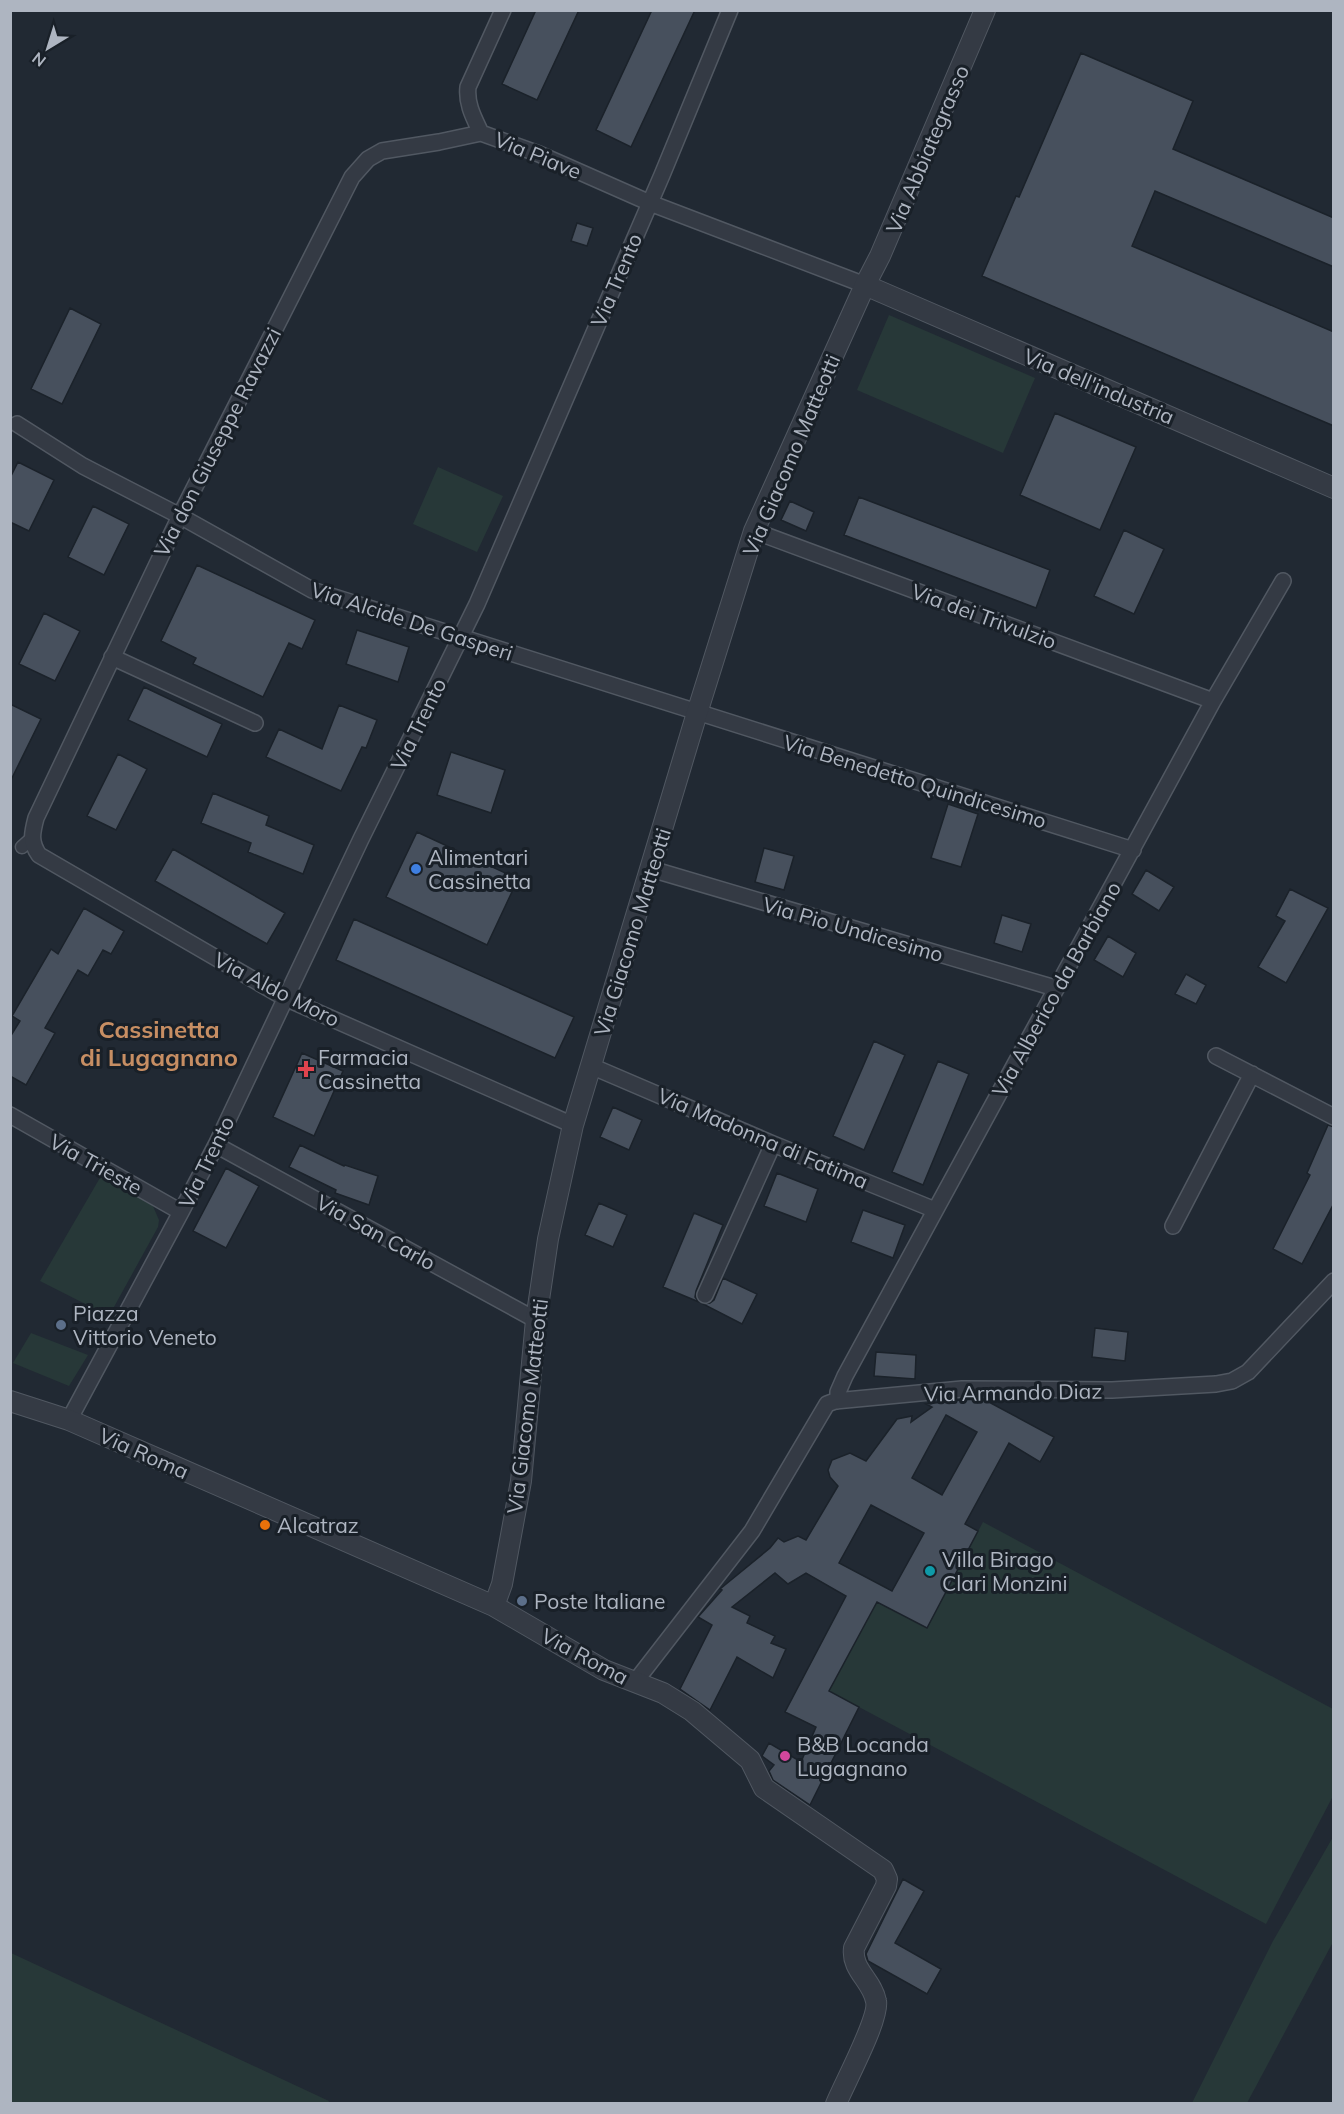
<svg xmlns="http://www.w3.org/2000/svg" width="1344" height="2114" viewBox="0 0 1344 2114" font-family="Mulish,sans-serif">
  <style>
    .green { fill: #273838 }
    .building { fill: #47505d; stroke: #1b222a; stroke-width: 1.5; fill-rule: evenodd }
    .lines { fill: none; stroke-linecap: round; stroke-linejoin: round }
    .pedestrian-casing { stroke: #515862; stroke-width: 15 }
    .minor-casing { stroke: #515862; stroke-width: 18 }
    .tertiary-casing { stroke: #515862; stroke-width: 22 }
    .pedestrian { stroke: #343a44; stroke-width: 12 }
    .minor { stroke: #343a44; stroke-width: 15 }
    .tertiary { stroke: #343a44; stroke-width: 20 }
    .shop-dot { fill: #3f7fe0; stroke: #192028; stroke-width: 2 }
    .health-dot { fill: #e0444e; stroke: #192028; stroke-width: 2 }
    .service-dot { fill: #5c6f8a; stroke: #192028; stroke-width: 2 }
    .food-dot { fill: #e8710a; stroke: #192028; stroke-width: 2 }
    .culture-dot { fill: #0f9aa8; stroke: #192028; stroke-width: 2 }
    .hotel-dot { fill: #d1479c; stroke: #192028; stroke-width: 2 }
    .labels { text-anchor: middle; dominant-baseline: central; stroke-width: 6; stroke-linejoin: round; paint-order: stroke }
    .street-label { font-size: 21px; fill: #aeb5c1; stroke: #192028 }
    .poi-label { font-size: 21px; fill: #aeb5c1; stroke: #192028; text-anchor: start }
    .quarter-label { font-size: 24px; font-weight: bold; fill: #c78e63; stroke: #192028 }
  </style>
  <rect width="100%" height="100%" fill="#212933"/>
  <path class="green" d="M889 315 1035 378 1003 453 857 390Z
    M438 467 503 496 477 552 413 524Z
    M101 1176 152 1204 159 1220 158 1227 109 1316 40 1281Z
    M31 1333 88 1355 69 1386 13 1363Z
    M983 1522 1333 1709V1796L1266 1924 829 1691 877 1602 927 1628Z
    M1333 1837V1942L1247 2103H1192L1273 1941Z
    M11 1953 329 2101 328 2103H11Z"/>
  <path class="building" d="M536 10H579L537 100 502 84Z
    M652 10H695L631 147 596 130Z
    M1081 53 1193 101 1173 149 1334 218V267L1155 191 1132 246 1334 332V426L982 276 1016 196 1019 197Z
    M577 223 593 228 587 246 571 241Z
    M70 308 101 324 62 404 31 389Z
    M1055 413 1136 447 1100 530 1020 495Z
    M18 462 54 480 29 531 10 522V478Z
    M859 497 1050 570 1036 608 844 535Z
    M790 501 814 512 806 531 781 520Z
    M93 506 129 524 104 575 68 557Z
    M1124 530 1164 549 1134 614 1094 596Z
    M197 565 315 620 302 649 289 643 263 697 193 664 196 658 161 641Z
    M44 613 80 631 55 681 19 664Z
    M357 630 409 647 398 682 346 664Z
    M144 687 222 724 207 757 128 720Z
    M10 704 41 719 10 782Z
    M339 705 377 720 366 748 362 747 341 791 266 757 279 729 322 749Z
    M451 752 505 770 491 813 437 795Z
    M118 754 147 769 116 830 87 816Z
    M213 793 269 816 266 825 314 845 303 874 248 852 251 843 201 823Z
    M948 804 978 814 961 867 931 858Z
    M417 832 518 879 487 945 386 897Z
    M764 848 794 856 784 890 755 882Z
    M173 849 285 913 267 944 155 881Z
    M1146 870 1174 887 1159 911 1132 894Z
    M1290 889 1328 908 1286 983 1258 967 1285 921 1276 916Z
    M84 908 124 931 111 954 103 950 88 976 78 970 45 1028 55 1033 26 1085 10 1076V1037L20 1021 12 1016 51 949 58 954Z
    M1002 915 1031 924 1022 952 994 943Z
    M354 919 574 1017 555 1058 336 960Z
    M1108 936 1136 953 1123 977 1094 960Z
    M1186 974 1206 985 1196 1004 1175 994Z
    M874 1041 905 1055 864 1150 833 1136Z
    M302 1053 343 1071 314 1136 273 1117Z
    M938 1061 969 1074 923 1185 892 1172Z
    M613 1107 642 1120 629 1150 600 1137Z
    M1328 1125 1334 1127V1203L1302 1264 1273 1249 1310 1175 1307 1173Z
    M300 1145 344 1166 345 1165 378 1176 369 1205 335 1193 336 1190 289 1167Z
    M226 1168 259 1186 226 1248 193 1231Z
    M777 1173 818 1189 806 1222 764 1206Z
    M599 1203 627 1215 613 1247 585 1235Z
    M863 1210 905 1225 893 1258 851 1242Z
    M694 1213 723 1225 696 1291 695 1297 699 1302 663 1287Z
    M723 1278 757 1294 742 1324 703 1304 710 1303 714 1300Z
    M1095 1328 1128 1332 1125 1361 1092 1357Z
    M876 1352 916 1355 915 1379 874 1376Z
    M970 1399 987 1401 1054 1437 1040 1462 1009 1443 965 1524 978 1531 927 1628 877 1602 829 1691 859 1707 810 1805 773 1780 769 1771 774 1765 762 1756 769 1743 801 1762 816 1727 785 1712 846 1596 806 1573 788 1584 775 1573 732 1607 750 1616 747 1623 775 1636 771 1643 786 1649 773 1678 737 1657 710 1710 680 1689 712 1625 698 1617 722 1590 720 1589 770 1548 778 1538 784 1542 798 1536 806 1540 838 1486 830 1477 828 1470 832 1460 850 1453 866 1461 897 1419 912 1416 911 1422 932 1407 926 1404ZM946 1415 977 1432 942 1495 912 1478ZM871 1505 924 1533 892 1591 839 1563Z
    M903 1879 924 1891 895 1943 941 1969 927 1994 868 1961 866 1954Z"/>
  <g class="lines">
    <defs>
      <path id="pedestrian" d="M22 847 31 839"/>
      <path id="minor" d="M503 10 468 87C466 104 474 118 481 133L539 154 650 203 865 285
        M481 133 439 142 382 151 368 159 352 177 180 516 36 818C32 833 30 842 39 855L285 998 573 1125
        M17 424 83 466 180 516 312 590 1133 850
        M754 531 1213 701
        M112 657 255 723
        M651 869 1055 988
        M1216 1056 1334 1117
        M591 1066 773 1144 935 1210
        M10 1115 181 1212
        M216 1145 536 1320
        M1173 1226 1252 1074
        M705 1295 773 1144
        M838 1401V1392L845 1376 1213 701 1283 581
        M69 1420 181 1212 216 1145 361 839 477 604 662 175 730 10
        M635 1682 752 1531 827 1404 835 1401 962 1389 1112 1390 1216 1384 1232 1381 1248 1372 1334 1281"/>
      <path id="tertiary" d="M865 285 1334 488
        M10 1401 69 1420 494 1606 604 1670 663 1693 692 1711 750 1760 764 1788 883 1870 887 1879 886 1886 854 1948C851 1970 872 1980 876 2001 880 2018 844 2084 836 2104
        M494 1606 502 1584 521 1481 536 1320 548 1239 573 1125 697 713 754 531 865 285 880 256 985 10"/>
    </defs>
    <use href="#pedestrian" class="pedestrian-casing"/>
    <use href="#minor" class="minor-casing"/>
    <use href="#tertiary" class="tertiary-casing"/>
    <use href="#pedestrian" class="pedestrian"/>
    <use href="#minor" class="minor"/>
    <use href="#tertiary" class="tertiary"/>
  </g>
  <circle class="shop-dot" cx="416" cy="869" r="6"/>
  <path class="health-dot" d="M303 1060h6v6h6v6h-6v6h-6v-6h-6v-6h6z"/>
  <g class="service-dot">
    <circle cx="61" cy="1325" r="6"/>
    <circle cx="522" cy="1601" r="6"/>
  </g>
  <circle class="food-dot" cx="265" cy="1525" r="6"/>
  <circle class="culture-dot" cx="930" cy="1571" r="6"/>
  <circle class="hotel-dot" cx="785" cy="1756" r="6"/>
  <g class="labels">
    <g class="street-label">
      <text transform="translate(927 149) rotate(-67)">Via Abbiategrasso</text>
      <text transform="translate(538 155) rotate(22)">Via Piave</text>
      <text transform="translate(616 280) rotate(-67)">Via Trento</text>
      <text transform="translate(1099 386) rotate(23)">Via dell'industria</text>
      <text transform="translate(217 442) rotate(-63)">Via don Giuseppe Ravazzi</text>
      <text transform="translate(791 455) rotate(-67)">Via Giacomo Matteotti</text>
      <text transform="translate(984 616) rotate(20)">Via dei Trivulzio</text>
      <text transform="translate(412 621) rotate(18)">Via Alcide De Gasperi</text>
      <text transform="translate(418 724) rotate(-64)">Via Trento</text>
      <text transform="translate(915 781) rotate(17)">Via Benedetto Quindicesimo</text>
      <text transform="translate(853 929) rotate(16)">Via Pio Undicesimo</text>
      <text transform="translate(632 932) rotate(-73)">Via Giacomo Matteotti</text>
      <text transform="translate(277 989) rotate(27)">Via Aldo Moro</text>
      <text transform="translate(1056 989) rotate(-61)">Via Alberico da Barbiano</text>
      <text transform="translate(763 1138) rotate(23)">Via Madonna di Fatima</text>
      <text transform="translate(206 1162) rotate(-64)">Via Trento</text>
      <text transform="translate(96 1164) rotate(29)">Via Trieste</text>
      <text transform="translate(376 1232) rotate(29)">Via San Carlo</text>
      <text transform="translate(1013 1392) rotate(-1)">Via Armando Diaz</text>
      <text transform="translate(527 1406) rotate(-83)">Via Giacomo Matteotti</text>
      <text transform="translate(144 1453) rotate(24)">Via Roma</text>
      <text transform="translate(585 1656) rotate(28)">Via Roma</text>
    </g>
    <g class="poi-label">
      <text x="428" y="857">Alimentari<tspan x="428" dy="24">Cassinetta</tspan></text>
      <text x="318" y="1057">Farmacia<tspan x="318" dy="24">Cassinetta</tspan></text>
      <text x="73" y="1313">Piazza<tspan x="73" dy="24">Vittorio Veneto</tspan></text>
      <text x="277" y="1525">Alcatraz</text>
      <text x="942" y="1559">Villa Birago<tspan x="942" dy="24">Clari Monzini</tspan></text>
      <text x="534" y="1601">Poste Italiane</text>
      <text x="797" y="1744">B&amp;B Locanda<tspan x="797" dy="24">Lugagnano</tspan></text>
    </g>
    <g class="quarter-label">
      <text x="159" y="1029">Cassinetta<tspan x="159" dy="28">di Lugagnano</tspan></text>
    </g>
  </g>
  <rect width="1344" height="2114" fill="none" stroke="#aeb5c1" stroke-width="24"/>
  <g transform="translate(48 48) rotate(218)" stroke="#192028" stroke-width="4.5" paint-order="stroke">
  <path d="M0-4.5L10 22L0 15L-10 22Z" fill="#aeb5c1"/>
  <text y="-9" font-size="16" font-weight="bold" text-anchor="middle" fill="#aeb5c1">N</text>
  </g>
</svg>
